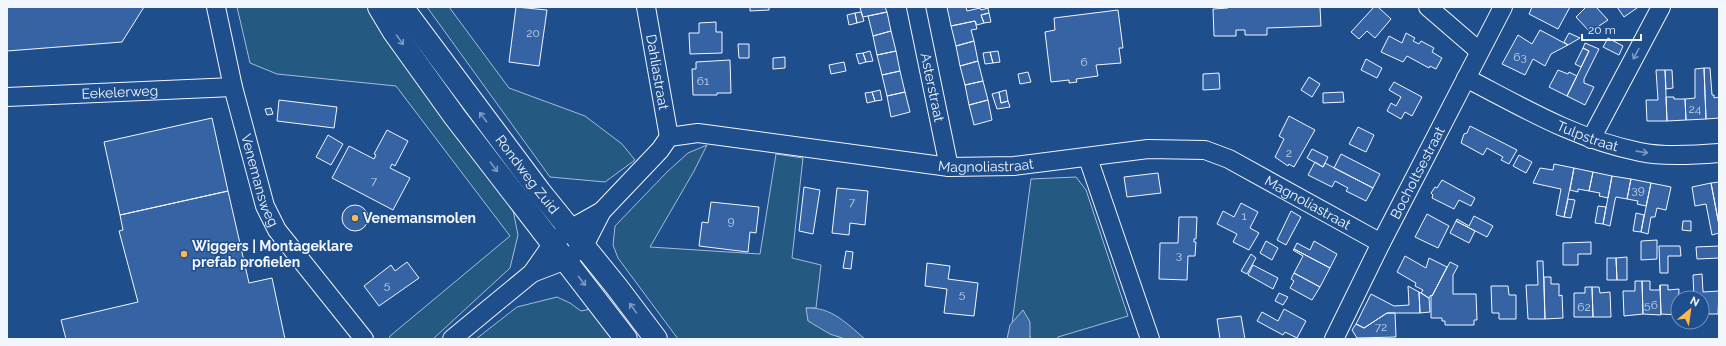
<svg xmlns="http://www.w3.org/2000/svg" width="1726" height="346" viewBox="0 0 1726 346" font-family="Raleway,sans-serif">
  <style>
    .green { fill: #245a82; stroke: #a8bbd7 }
    .water { fill: #3b69a3; stroke: #a8bbd7 }
    .building { fill: #3563a3; stroke: #f2f6ff }
    .lines { fill: none; stroke-linecap: round; stroke-linejoin: round }
    .street-casing { stroke: #f2f6ff; stroke-width: 20 }
    .primary-casing { stroke: #f2f6ff; stroke-width: 24 }
    .street { stroke: #1f4e8c; stroke-width: 18 }
    .primary { stroke: #1f4e8c; stroke-width: 22 }
    .oneway { stroke: #7e9ac0 }
    .poi-dot { fill: #ffb74d; stroke: #1f4e8c; stroke-width: 1.5 }
    .labels { text-anchor: middle; dominant-baseline: central; stroke-width: 3; stroke-linejoin: round; paint-order: stroke }
    .number-label { font-size: 12px; fill: #c3d1e8 }
    .street-label { font-size: 14px; fill: #f2f6ff; stroke: #1f4e8c }
    .poi-label { font-size: 14px; font-weight: bold; fill: #f2f6ff; stroke: #1f4e8c; text-anchor: start }
  </style>
  <rect width="100%" height="100%" fill="#1f4e8c"/>
  <path class="green" d="M237 7H369L512 205 518 235 510 268 433 339H389L390 336 510 236 396 86 277 74 250 63Z
    M427 7H449L509 88 585 116 622 144 635 160 605 182 550 177Z
    M707 145 694 171 650 247 760 254 776 154 803 158 792 258 821 265 816 308H806L832 334 845 339H678L618 258 613 245 615 226 667 172 688 153Z
    M1076 177 1086 190 1128 316 1058 337 1057 339H1030V336L1012 324 1031 179Z
    M557 297 570 303 581 311 595 308 620 339H476L517 307Z"/>
  <path class="water" d="M806 308C832 307 846 323 865 339H845L830 334 808 321Z
    M1023 310 1030 322V339H1007L1010 325Z"/>
  <path class="building" d="M7 7H144L122 42 7 51Z
    M516 7 547 10 539 66 509 62Z
    M750 7H769V10L750 11Z
    M865 7H885L887 12 863 17 860 8Z
    M947 7H966L967 11 980 8 981 10 988 8 989 13 981 15 984 23 977 25 975 21 951 26Z
    M1228 7H1320L1321 26 1267 28V35H1245V30H1236V36H1214L1213 9 1228 8Z
    M1374 7H1378L1391 19 1375 38 1367 31 1359 39 1351 32Z
    M1532 7H1570L1558 29 1529 14Z
    M1586 7H1596L1608 20 1590 32 1576 17Z
    M1617 7H1637V8L1624 17Z
    M1118 10 1123 48H1119L1121 63 1096 65 1098 76 1076 79 1077 82 1069 83V80L1051 82 1045 32 1055 30 1054 18Z
    M861 12 864 21 857 23 855 13Z
    M887 12 891 31 873 36 868 16Z
    M855 13 857 23 849 25 847 15Z
    M989 13 991 22 984 23 981 15Z
    M975 21 977 29 971 30 974 41 956 46 951 26Z
    M716 22V32H722V53L690 54 689 33H699V23Z
    M1540 30 1568 45 1551 54 1545 66 1533 59 1525 75 1502 64 1518 35 1532 44Z
    M891 31 896 51 877 55 873 36Z
    M1406 33 1415 38 1413 41 1419 44 1421 41 1434 48 1432 52 1442 58 1436 69 1430 66 1429 68 1407 56 1403 62 1381 52 1389 36 1402 43Z
    M1569 33 1580 38 1568 45 1564 42Z
    M1608 38 1623 46 1619 55 1603 47Z
    M974 41 978 61 960 66 956 46Z
    M1585 43 1599 49 1584 79V83L1594 87 1585 105 1567 96 1589 51 1583 48Z
    M738 44H749V58H739Z
    M1583 48 1589 51 1581 67 1575 64Z
    M870 51 873 61 866 62 863 53Z
    M896 51 900 71 882 75 877 55Z
    M998 51 1000 62 993 63 990 52Z
    M990 52 993 63 985 64 983 53Z
    M863 53 866 62 859 64 856 54Z
    M785 57V68L773 69V58Z
    M1366 59 1382 68 1377 78 1361 70Z
    M730 60 731 93H717V95H693L692 69H696V62Z
    M978 61 983 81 965 85 960 66Z
    M844 62 846 71 831 74 829 65Z
    M1704 68 1706 119 1686 120 1685 99 1695 98V69Z
    M1704 68H1710L1712 95H1714V98L1719 97V118L1706 119Z
    M1558 70 1568 74 1569 72 1577 76 1567 96 1549 87Z
    M1656 70H1665L1667 121H1647L1646 100H1658Z
    M1665 70H1672L1673 88 1666 89Z
    M900 71 905 92 887 96 882 75Z
    M1028 72 1031 82 1020 84 1018 74Z
    M1219 73 1220 89 1203 90V74Z
    M1309 77 1320 84 1312 97 1301 90Z
    M983 81 988 100 969 105 965 85Z
    M1394 82 1422 97 1412 116 1405 112 1401 119 1387 111 1391 103 1396 106 1401 97 1389 90Z
    M880 90 882 100 875 101 872 92Z
    M1006 90 1008 101 1001 103 999 92Z
    M872 92 875 101 867 103 865 93Z
    M905 92 910 112 891 117 887 96Z
    M999 92 1001 103 1008 101 1010 107 997 109 992 94Z
    M1343 92 1344 102 1323 103V93Z
    M1666 97H1674V99H1685L1686 120 1667 121Z
    M279 100 337 107 334 128 277 121Z
    M988 100 992 120 974 125 969 105Z
    M271 108 273 114 267 115 265 109Z
    M1289 116 1315 130 1294 167 1289 164 1288 166 1275 157 1284 139 1279 136Z
    M212 118 228 191 120 215 104 142Z
    M1470 126 1517 150 1509 164 1501 160 1503 157 1487 148 1483 155 1461 143 1464 134 1467 133Z
    M1358 127 1374 135 1366 152 1349 144Z
    M387 130 408 141 395 166 392 164 390 168 410 178 393 210 332 178 349 146 374 159 376 155 374 154Z
    M328 135 343 144 331 165 316 157Z
    M1312 149 1328 157 1323 167 1307 158Z
    M1341 154 1380 174 1373 188 1334 168Z
    M1519 155 1532 162 1526 173 1513 166Z
    M1315 162 1323 167 1325 163 1373 188 1366 201 1346 191 1348 188 1335 181 1332 187 1308 175Z
    M1554 164 1574 168 1564 217 1556 215 1561 189 1533 183 1540 168 1553 170Z
    M1574 168 1593 172 1589 191 1578 189V192L1570 190Z
    M1593 172 1612 176 1608 198 1599 196 1600 193 1589 191Z
    M1158 173 1161 193 1127 197 1124 177Z
    M1612 176 1631 179 1627 199 1616 197 1615 200 1610 226 1603 224Z
    M1631 179 1651 183 1646 206 1637 204 1638 201 1627 199Z
    M1442 180 1475 198 1471 206 1459 200 1454 209 1432 198 1433 195 1431 193 1435 187 1437 188Z
    M1719 182V225L1711 183Z
    M1651 183 1671 187 1666 210 1657 208 1655 217H1651L1648 234 1641 232Z
    M1711 183 1719 225V233L1712 235 1706 204 1695 206 1692 187Z
    M804 187 820 190 813 234 799 231Z
    M837 188 868 191 865 225 850 223 849 235 832 233Z
    M228 191 249 283 272 278 285 339H66L61 320 138 302 119 231 123 230 120 215Z
    M1568 199 1575 200 1571 218 1564 217Z
    M711 202 759 207 756 233 750 232 748 252 699 246 702 222 708 223Z
    M1241 203 1258 212 1250 228 1259 233 1249 250 1233 242 1237 234 1217 224 1223 211 1234 217Z
    M342 218a13 13 0 1 1 26 0a13 13 0 1 1-26 0Z
    M1598 206 1606 207 1603 224 1595 223Z
    M1291 211 1301 217 1286 245 1277 240Z
    M1636 213 1644 215 1641 232 1633 231Z
    M1427 214 1449 226 1438 248 1415 237Z
    M1474 216 1493 226 1487 237 1456 221 1457 219 1469 226Z
    M1179 217H1197L1196 239H1194V242H1196L1195 256H1188L1187 280 1159 279 1160 243H1178Z
    M1456 221 1475 231 1469 243 1450 233Z
    M1683 221H1691V231L1682 230Z
    M1657 240V259L1641 260V241Z
    M1266 241 1278 248 1272 260 1260 253Z
    M1314 241 1337 254 1330 268 1294 249 1297 243 1310 250Z
    M1591 242V254H1578V265H1563V243Z
    M1659 246H1680L1681 256H1668V273H1660Z
    M1719 246V258L1697 259 1696 247Z
    M1294 249 1330 268 1320 287 1294 273 1303 256 1293 250Z
    M846 251 853 252 851 269 843 268Z
    M1251 254 1256 258 1247 274 1241 271Z
    M1405 256 1426 268 1429 258 1447 267 1432 296 1431 295 1429 298 1421 293 1423 290 1415 286 1416 283 1397 272Z
    M1627 257V280H1617L1616 258Z
    M1607 258H1616L1617 280H1607Z
    M1537 261H1543L1545 319H1528L1526 285H1538Z
    M407 262 419 278 379 306 364 286 391 265 395 271Z
    M1450 262 1458 266 1453 275V294H1476L1477 320H1474V325H1445V321H1442V318H1431V295L1432 296Z
    M927 263 950 266 948 279 978 283 974 316 944 313 947 289 925 286Z
    M1253 265 1278 278 1273 289 1248 275Z
    M1294 273 1320 287 1312 300 1290 288 1294 281 1291 279Z
    M1702 274 1703 292 1719 291 1718 314H1702V298H1694L1693 275Z
    M1544 277H1551V284H1559V296L1562 295 1563 318 1545 319Z
    M1635 281H1642L1643 314 1624 316 1623 291H1635Z
    M1642 281H1650V290H1660V285L1661 315 1643 314Z
    M1660 285H1668V290L1679 289 1678 315 1661 314Z
    M1408 286 1419 292 1420 313H1387L1364 328 1356 324 1371 294 1394 306 1409 305Z
    M1491 286H1508L1509 295H1516V319H1499V313H1492Z
    M1585 287H1592L1593 317H1574V293H1585Z
    M1592 287H1599L1600 293 1610 292 1611 317H1593Z
    M1419 292 1429 298 1430 312 1420 313Z
    M1279 293 1288 297 1283 305 1275 301Z
    M1284 309 1306 321 1297 338 1285 332 1283 335 1257 321 1262 312 1278 321Z
    M1387 313H1395L1396 337 1357 338 1352 330 1356 324 1364 328Z
    M1241 316 1245 339H1220L1217 319Z"/>
  <g class="lines">
    <defs>
      <g id="street">
        <path id="s1" d="M216 7 233 87 265 206 277 230 364 339"/>
        <path id="s2" d="M646 7 669 137"/>
        <path id="s3" d="M916 7 949 167"/>
        <path d="M1428 7 1479 51"/>
        <path id="s4" d="M1466 78C1524 108 1575 139 1640 152 1663 157 1695 155 1719 153"/>
        <path id="s5" d="M7 97 233 87"/>
        <path d="M1591 139 1661 7"/>
        <path d="M1088 158 1150 339"/>
        <path id="s6" d="M532 273 566 260 584 246 602 211 660 150 669 137 698 133 949 167 1014 166 1148 149 1205 150 1229 159 1381 243"/>
        <path d="M452 339 532 273 553 243 570 229 602 211"/>
        <path id="s7" d="M1334 339 1381 243 1503 7"/>
      </g>
      <g id="primary">
        <path d="M379 7 394 32 455 117 626 339"/>
        <path id="s8" d="M402 7 540 192 616 286 656 339"/>
      </g>
    </defs>
    <use href="#street" class="street-casing"/>
    <use href="#primary" class="primary-casing"/>
    <use href="#street" class="street"/>
    <use href="#primary" class="primary"/>
  </g>
  <defs><path id="oneway-shaft" d="M-6 0H5M1.5-3L5.5 0L1.5 3" fill="none" stroke-width="1.6" stroke-linecap="round" stroke-linejoin="round"/></defs>
  <g class="oneway">
    <use href="#oneway-shaft" transform="translate(400 40) rotate(54)"/>
    <use href="#oneway-shaft" transform="translate(1636 54) rotate(118)"/>
    <use href="#oneway-shaft" transform="translate(483 117) rotate(-127)"/>
    <use href="#oneway-shaft" transform="translate(1642 152) rotate(8)"/>
    <use href="#oneway-shaft" transform="translate(494 167) rotate(53)"/>
    <use href="#oneway-shaft" transform="translate(582 281) rotate(52)"/>
    <use href="#oneway-shaft" transform="translate(633 308) rotate(-126)"/>
  </g>
  <g class="poi-dot">
    <circle cx="355" cy="218" r="4"/>
    <circle cx="184" cy="254" r="4"/>
  </g>
  <g class="labels">
    <g class="number-label">
      <text x="533" y="33">20</text>
      <text x="1520" y="57">63</text>
      <text x="1084" y="62">6</text>
      <text x="703" y="81">61</text>
      <text x="1695" y="109">24</text>
      <text x="1289" y="153">2</text>
      <text x="374" y="181">7</text>
      <text x="1638" y="190">39</text>
      <text x="852" y="202">7</text>
      <text x="1244" y="216">1</text>
      <text x="731" y="221">9</text>
      <text x="1179" y="255">3</text>
      <text x="387" y="285">5</text>
      <text x="962" y="294">5</text>
      <text x="1651" y="305">56</text>
      <text x="1584" y="307">62</text>
      <text x="1381" y="327">72</text>
    </g>
    <g class="street-label">
      <text stroke="none"><textPath href="#s2" startOffset="66">Dahliastraat</textPath></text>
      <text stroke="none"><textPath href="#s3" startOffset="82">Asterstraat</textPath></text>
      <text stroke="none"><textPath href="#s5" startOffset="113">Eekelerweg</textPath></text>
      <text stroke="none"><textPath href="#s4" startOffset="135">Tulpstraat</textPath></text>
      <text stroke="none"><textPath href="#s6" startOffset="518">Magnoliastraat</textPath></text>
      <text stroke="none"><textPath href="#s7" startOffset="186">Bocholtsestraat</textPath></text>
      <text stroke="none"><textPath href="#s8" startOffset="209">Rondweg Zuid</textPath></text>
      <text stroke="none"><textPath href="#s1" startOffset="179">Venemansweg</textPath></text>
      <text stroke="none"><textPath href="#s6" startOffset="854">Magnoliastraat</textPath></text>
    </g>
    <g class="poi-label">
      <text x="363" y="218">Venemansmolen</text>
      <text x="192" y="246">Wiggers | Montageklare<tspan x="192" dy="16">prefab profielen</tspan></text>
    </g>
  </g>
  <rect width="1726" height="346" fill="none" stroke="#f2f6ff" stroke-width="16"/>
  <g transform="translate(1690 310) rotate(29)"><circle r="19" fill="#1f4e8c" stroke="#7391ba"/>
  <path d="M0-3L7 15L0 10L-7 15Z" fill="#ffb74d"/>
  <text y="-6" font-size="11" font-weight="bold" text-anchor="middle" fill="#f2f6ff">N</text>
  </g>
  <path d="M1582 34v6h59v-6" fill="none" stroke="#f2f6ff" stroke-width="2"/>
  <text x="1588" y="34" font-size="12" fill="#f2f6ff" stroke="#1f4e8c" stroke-width="3" paint-order="stroke">20 m</text>
</svg>
